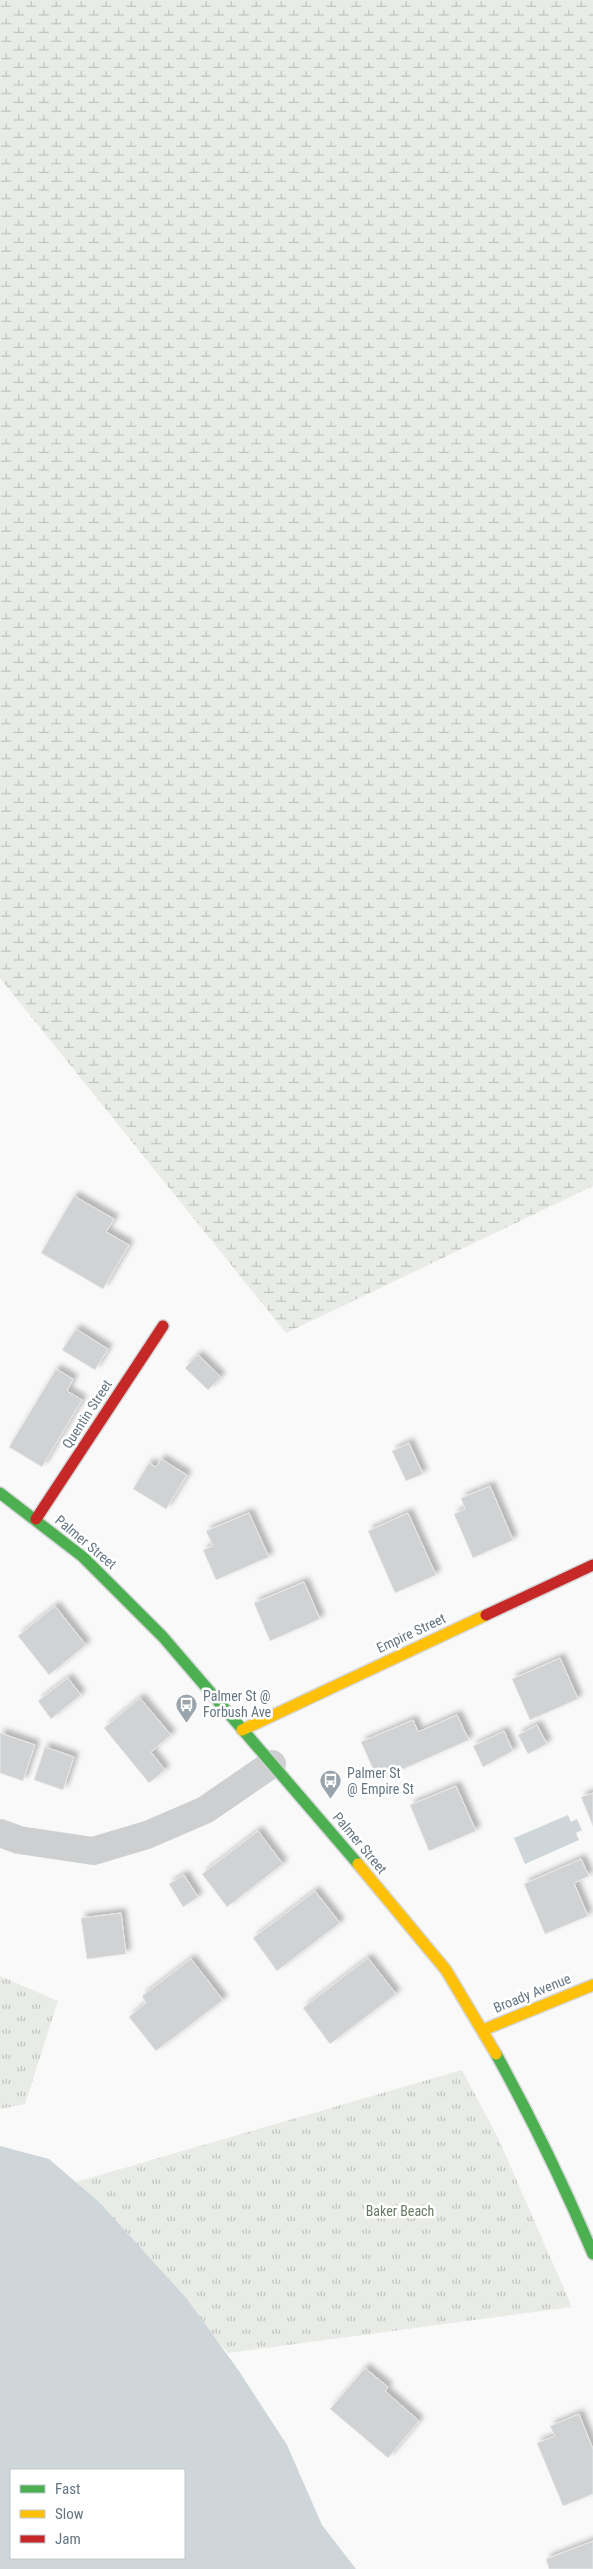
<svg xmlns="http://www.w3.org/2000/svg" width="593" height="2569" viewBox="0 0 593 2569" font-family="'Roboto Condensed',sans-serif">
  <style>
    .grass { fill: url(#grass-tufts) }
    .wetland { fill: url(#wetland-marsh) }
    .water { fill: #ced6d9; fill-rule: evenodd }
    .building { fill: #d0d2d3; stroke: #e8e8e8; filter: url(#shadow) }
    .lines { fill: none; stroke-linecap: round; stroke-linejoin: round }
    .fast-casing { stroke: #d5d6d7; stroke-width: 14 }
    .slow-casing { stroke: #d5d6d7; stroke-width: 14 }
    .jam-casing { stroke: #d5d6d7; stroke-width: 14 }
    .street { stroke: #cecfd0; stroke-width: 28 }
    .fast { stroke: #4caf50; stroke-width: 11 }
    .slow { stroke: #ffc107; stroke-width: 11 }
    .jam { stroke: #c62828; stroke-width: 11 }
    .labels { text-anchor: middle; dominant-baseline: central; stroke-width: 5; stroke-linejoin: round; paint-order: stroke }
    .street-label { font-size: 14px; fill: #657683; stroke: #fff }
    .poi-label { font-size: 14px; fill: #657683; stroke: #fff; text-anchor: start }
    .park-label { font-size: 14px; fill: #687a64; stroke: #fff }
  </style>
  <defs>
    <pattern id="grass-tufts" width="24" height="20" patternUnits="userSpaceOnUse" patternTransform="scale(1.25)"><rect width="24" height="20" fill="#e8ebe6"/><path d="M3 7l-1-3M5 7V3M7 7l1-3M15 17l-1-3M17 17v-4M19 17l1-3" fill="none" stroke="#c0c3c0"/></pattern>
    <pattern id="wetland-marsh" width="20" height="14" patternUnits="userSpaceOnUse" patternTransform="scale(1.25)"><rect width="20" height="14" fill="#e8ebe6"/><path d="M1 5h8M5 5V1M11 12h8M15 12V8" fill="none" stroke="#c0c3c0"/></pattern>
    <filter id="shadow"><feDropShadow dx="4.5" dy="-4.5" stdDeviation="2.5" flood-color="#0004"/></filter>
  </defs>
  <rect width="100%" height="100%" fill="#f9f9f9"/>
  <path class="grass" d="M0 1976 58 2001 25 2104 0 2109Z
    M462 2070 498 2138 572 2307 228 2353 76 2182Z"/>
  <path class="wetland" d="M0 0H593V1186L286 1333 0 978Z"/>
  <path class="water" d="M568 1815 571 1822 577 1819 582 1830 576 1833 579 1840 525 1864 514 1838Z
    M0 2146 49 2159 100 2203 187 2299 239 2371 287 2445 322 2525 356 2569H0ZM184 2470V2558H11V2470Z"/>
  <path class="building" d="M74 1196 114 1219 106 1232 129 1245 103 1289 41 1253Z
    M76 1329 108 1349 95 1370 62 1350Z
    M198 1355 221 1377 208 1390 185 1368Z
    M56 1369 73 1379 67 1391 82 1400 42 1467 9 1447Z
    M409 1443 423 1474 406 1481 392 1451Z
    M161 1459 187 1475 166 1509 133 1489 149 1463 156 1467Z
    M490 1486 513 1540 473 1558 454 1514 465 1509 461 1498Z
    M249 1513 269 1557 216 1580 203 1550 213 1546 206 1531Z
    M408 1513 436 1575 395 1593 368 1531Z
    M304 1582 320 1619 270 1641 254 1603Z
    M55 1606 86 1645 49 1675 18 1636Z
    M560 1658 578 1699 530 1720 512 1679Z
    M68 1678 81 1695 51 1719 38 1701Z
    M140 1698 171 1735 151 1752 165 1770 149 1783 104 1728Z
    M457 1715 469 1740 378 1780 361 1742 413 1720 418 1732Z
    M537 1725 547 1744 528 1754 518 1735Z
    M504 1731 513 1751 483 1767 473 1746Z
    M0 1733 35 1745 23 1781 0 1773Z
    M45 1747 74 1757 63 1790 34 1780Z
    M456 1786 476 1831 429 1851 410 1805Z
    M593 1793V1826L581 1797Z
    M258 1831 283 1864 227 1907 202 1874Z
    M581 1859 589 1876 574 1883 588 1916 545 1934 524 1884Z
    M184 1875 198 1897 183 1907 169 1884Z
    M315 1891 340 1923 277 1971 253 1938Z
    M121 1913 126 1954 87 1959 81 1918Z
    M368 1958 396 1994 330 2044 303 2008Z
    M191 1959 223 2000 156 2051 129 2017 146 2003 142 1996Z
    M365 2368 388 2387 385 2391 419 2421 388 2458 330 2409Z
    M579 2414 593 2449V2494L563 2506 537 2443 555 2436 550 2426Z
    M593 2541V2569H549L546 2559Z"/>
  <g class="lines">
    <defs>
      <path id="fast" d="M0 1493 83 1557 163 1637 358 1864
        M496 2054C532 2119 564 2185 593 2254"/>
      <path id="slow" d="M242 1730 486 1615
        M358 1864 446 1970 496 2054
        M483 2030 593 1985"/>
      <path id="jam" d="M36 1519 163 1326
        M486 1615 593 1565"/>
    </defs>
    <use href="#fast" class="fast-casing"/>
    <use href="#slow" class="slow-casing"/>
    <use href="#jam" class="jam-casing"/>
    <path class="street" d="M0 1833 19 1840 93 1851 147 1835 205 1810 272 1764"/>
    <use href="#fast" class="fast"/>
    <use href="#slow" class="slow"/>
    <use href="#jam" class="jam"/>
  </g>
  <defs>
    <symbol id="bus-pin" viewBox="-11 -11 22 30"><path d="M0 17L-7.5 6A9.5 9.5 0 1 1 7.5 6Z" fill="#99a4ac" stroke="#fff"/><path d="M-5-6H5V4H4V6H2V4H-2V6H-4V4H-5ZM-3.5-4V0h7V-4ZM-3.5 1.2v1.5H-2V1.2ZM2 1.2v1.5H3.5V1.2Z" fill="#fff"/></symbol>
  </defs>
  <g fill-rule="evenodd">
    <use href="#bus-pin" x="174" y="1692" width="25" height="34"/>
    <use href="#bus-pin" x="318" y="1768" width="25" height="34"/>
  </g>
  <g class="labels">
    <g class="street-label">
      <text transform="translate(87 1414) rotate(-57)">Quentin Street</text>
      <text transform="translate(86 1542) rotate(40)">Palmer Street</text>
      <text transform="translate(411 1633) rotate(-25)">Empire Street</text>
      <text transform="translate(360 1843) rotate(50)">Palmer Street</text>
      <text transform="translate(532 1993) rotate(-22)">Broady Avenue</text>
    </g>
    <g class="poi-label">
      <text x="203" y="1696">Palmer St @<tspan x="203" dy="16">Forbush Ave</tspan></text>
      <text x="347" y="1773">Palmer St<tspan x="347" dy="16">@ Empire St</tspan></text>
    </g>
    <g class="park-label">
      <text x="400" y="2211">Baker Beach</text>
    </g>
  </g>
  <rect x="10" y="2469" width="175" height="90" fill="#ffffff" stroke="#c1c8cd"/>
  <rect x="20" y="2485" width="25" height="8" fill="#4caf50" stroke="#c1c8cd"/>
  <text x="55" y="2494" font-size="15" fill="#657683">Fast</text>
  <rect x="20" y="2510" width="25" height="8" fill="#ffc107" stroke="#c1c8cd"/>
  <text x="55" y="2519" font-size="15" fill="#657683">Slow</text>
  <rect x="20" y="2535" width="25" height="8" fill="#c62828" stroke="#c1c8cd"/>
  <text x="55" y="2544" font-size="15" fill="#657683">Jam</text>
</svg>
